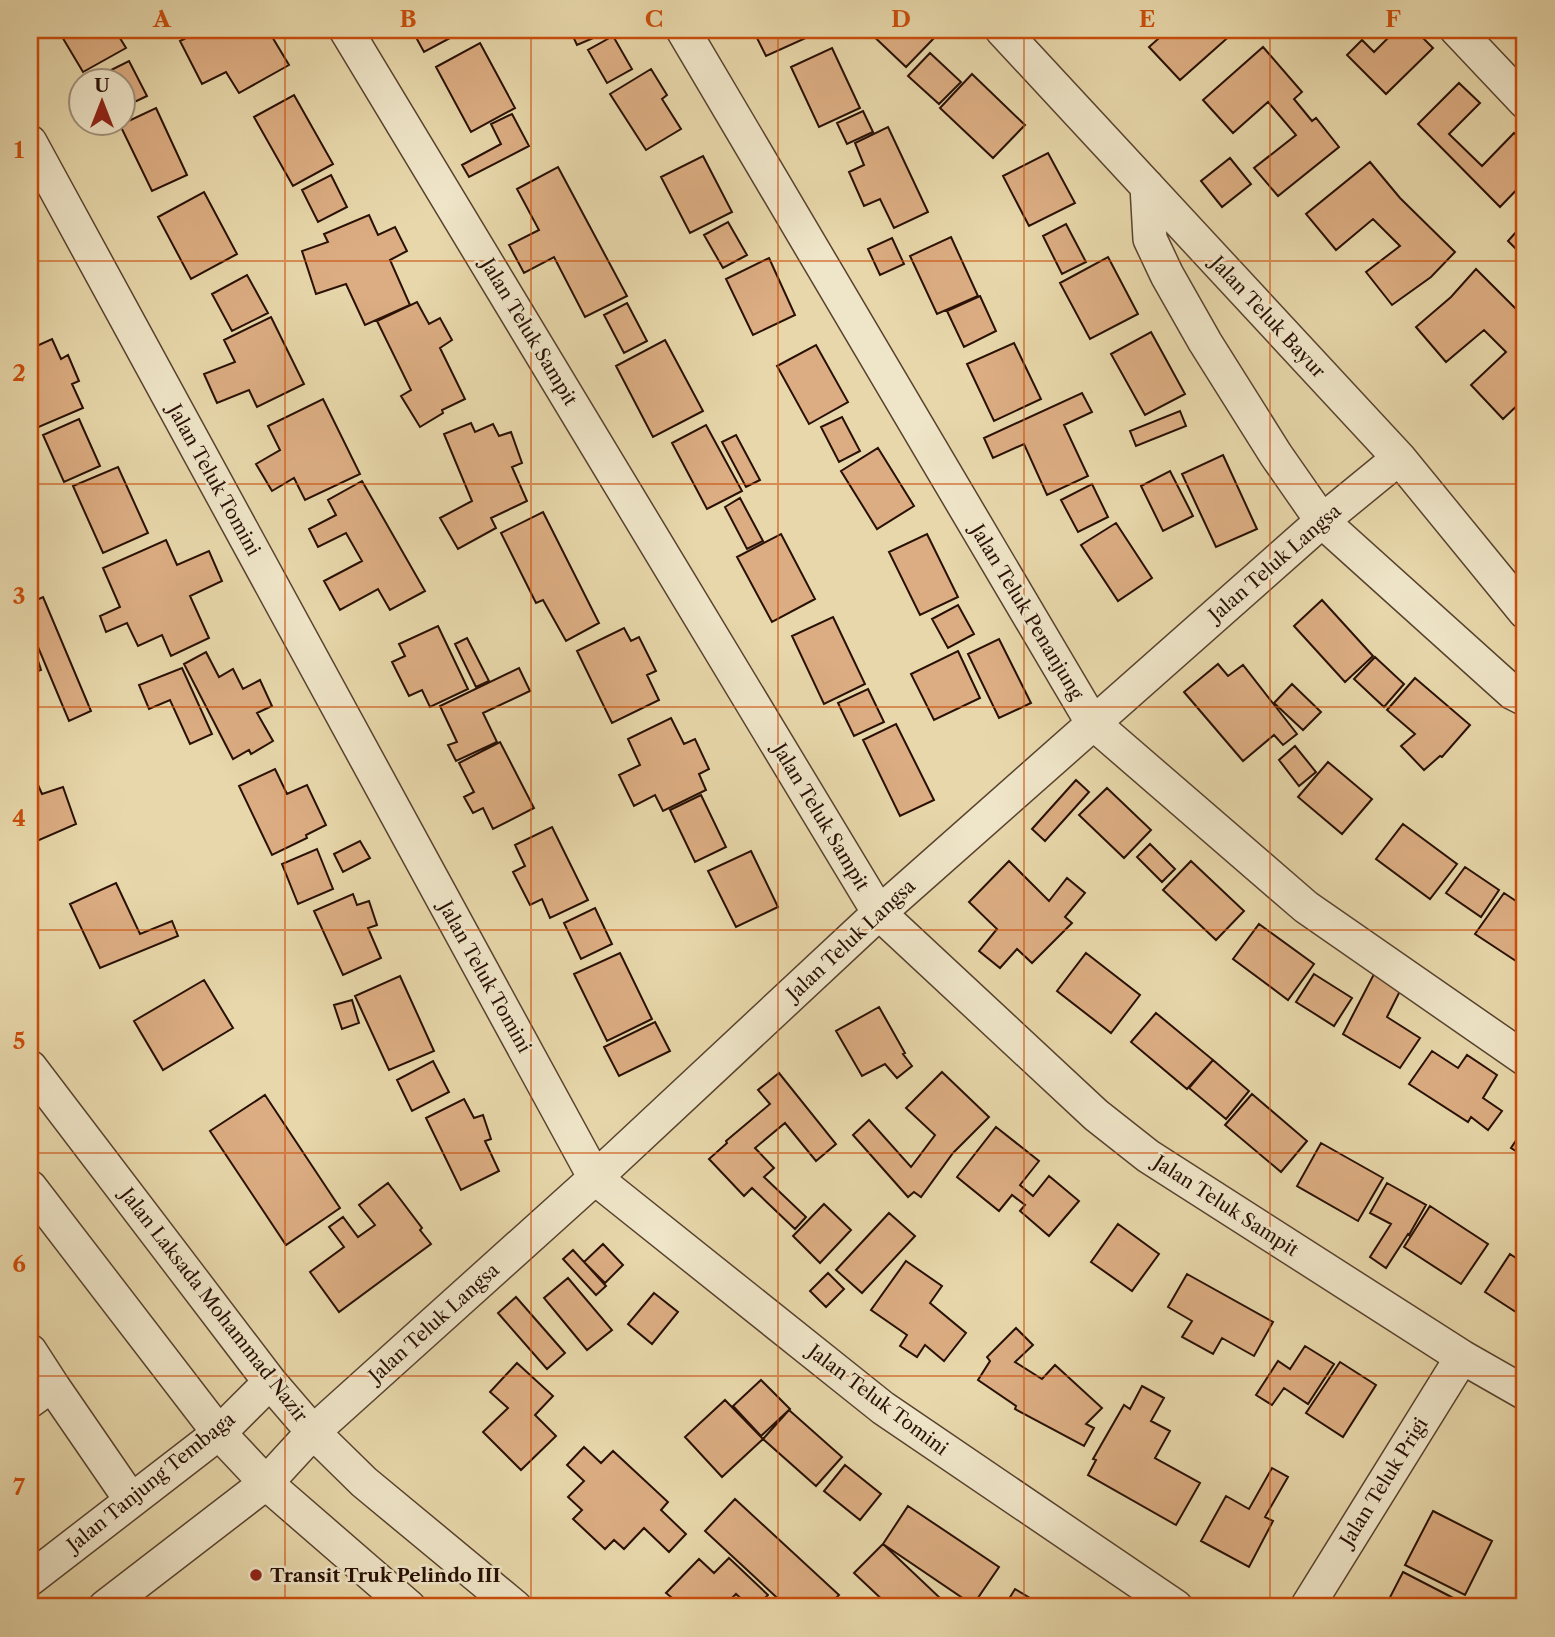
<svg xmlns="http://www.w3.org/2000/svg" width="1555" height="1637" viewBox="0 0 1555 1637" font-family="'Libre Caslon Text',serif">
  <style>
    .building { fill: #dcad82; stroke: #291005; stroke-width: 2 }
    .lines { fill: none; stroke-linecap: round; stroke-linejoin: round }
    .minor-casing { stroke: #58422e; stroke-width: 36 }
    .minor { stroke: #efe5c8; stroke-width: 33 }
    .grid { fill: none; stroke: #cb4e0b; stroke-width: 2; stroke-opacity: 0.55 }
    .poi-dot { fill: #8f2418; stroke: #efe5c8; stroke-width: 2.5 }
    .labels { text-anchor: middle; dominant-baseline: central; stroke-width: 5; stroke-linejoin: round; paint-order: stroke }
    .street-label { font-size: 19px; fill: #291005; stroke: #efe5c8 }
    .poi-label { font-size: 19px; font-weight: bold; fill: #291005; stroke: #efe5c8; text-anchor: start }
    .neatline { fill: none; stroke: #cb4e0b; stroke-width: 2.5 }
    .grid-label { font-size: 23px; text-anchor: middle; font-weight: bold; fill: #cb4e0b }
  </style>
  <rect width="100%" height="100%" fill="#e7d7aa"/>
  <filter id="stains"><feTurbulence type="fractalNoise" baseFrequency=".00286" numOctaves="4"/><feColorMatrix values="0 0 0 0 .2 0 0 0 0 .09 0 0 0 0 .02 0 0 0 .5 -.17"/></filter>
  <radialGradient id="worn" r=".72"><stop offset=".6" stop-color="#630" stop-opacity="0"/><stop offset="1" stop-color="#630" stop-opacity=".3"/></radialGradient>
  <path class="building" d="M58 30H115L126 48 83 72Z
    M202 30H268L289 65 239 93 226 72 202 84 180 41Z
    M412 30H465L424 52Z
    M570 30H612L577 45Z
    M753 30H805L808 37 766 56Z
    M867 30H929L936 36 906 67Z
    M1168 30H1230L1233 33 1180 80 1149 47Z
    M1320 30H1337L1329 38Z
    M1396 30H1415L1433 48 1386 94 1347 55 1362 40 1374 52Z
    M613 36 632 69 607 83 588 50Z
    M480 43 515 108 471 132 436 67Z
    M1263 47 1302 92 1294 99 1312 121 1316 118 1339 147 1278 196 1254 168 1296 135 1268 102 1233 133 1203 100Z
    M832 48 860 108 819 127 791 67Z
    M930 53 961 82 939 104 908 76Z
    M129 61 147 96 122 108V80H101L99 76Z
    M651 69 667 95 662 99 681 129 646 150 610 94Z
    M972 74 1025 125 993 158 940 108Z
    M1459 83 1480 103 1449 134 1482 166 1514 133 1525 143V181L1500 207 1418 124Z
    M294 95 333 164 293 186 254 117Z
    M156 108 187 175 152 191 120 125Z
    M863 111 873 132 847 144 837 123Z
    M512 114 529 146 469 177 462 165 501 144 491 124Z
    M888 127 928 212 894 228 880 199 864 206 849 172 864 165 855 143Z
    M1048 153 1075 203 1029 226 1003 176Z
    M703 156 732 212 690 233 661 177Z
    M1230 158 1251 184 1222 207 1201 181Z
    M1370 162 1400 198 1455 252 1431 277 1392 305 1366 272 1400 246 1373 219 1336 250 1306 214Z
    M558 167 627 296 585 317 554 257 524 273 509 245 539 230 517 189Z
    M331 175 347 207 318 222 302 190Z
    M204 192 237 254 191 279 158 217Z
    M369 215 378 235 395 227 407 251 390 260 410 305 365 325 346 284 316 294 302 251 328 242 324 234Z
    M728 222 747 255 723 268 704 235Z
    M1525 222V258L1508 241Z
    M1066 224 1086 262 1062 274 1043 236Z
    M951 237 978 296 937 314 910 256Z
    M892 238 904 264 880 275 868 249Z
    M1108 257 1138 314 1090 339 1060 283Z
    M769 258 795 315 753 335 726 279Z
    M1476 269 1525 318V398L1503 419 1471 385 1506 352 1484 330 1446 362 1416 327 1451 297Z
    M247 275 268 313 232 331 212 294Z
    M980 296 996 331 964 347 947 311Z
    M417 302 429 324 440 318 452 340 440 348 465 399 442 410 443 413 420 427 401 396 411 390 377 321Z
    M627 303 647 341 624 353 604 315Z
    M271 317 304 384 257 407 249 390 217 403 204 374 235 362 224 340Z
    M1151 332 1185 394 1145 415 1111 354Z
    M52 339 61 359 68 355 79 381 72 384 83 408 34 429 30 419V349Z
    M665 340 703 411 653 437 616 366Z
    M1014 343 1041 399 994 421 967 364Z
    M816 345 848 402 809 424 777 366Z
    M1082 393 1092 412 1064 425 1088 476 1047 495 1024 444 993 458 984 438Z
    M323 399 360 474 305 500 294 478 272 491 256 464 280 450 268 426Z
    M1180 411 1186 426 1136 446 1130 431Z
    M842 417 860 451 839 462 821 427Z
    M79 419 100 466 64 482 43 435Z
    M471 423 475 432 493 424 499 436 511 432 522 463 512 467 527 501 491 518 496 528 458 549 440 518 472 501 444 434Z
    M706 425 742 491 707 509 672 443Z
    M736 435 760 480 746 487 722 442Z
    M878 448 914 506 877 529 841 471Z
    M1223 455 1257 529 1216 547 1182 474Z
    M118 467 148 533 103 553 73 486Z
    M1170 471 1193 516 1163 531 1141 486Z
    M362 481 425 591 390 610 378 589 340 610 324 581 362 561 346 533 318 547 309 529 336 515 328 500Z
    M1092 484 1108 517 1078 532 1061 500Z
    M740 498 763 541 747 549 725 507Z
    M543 512 599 623 566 641 543 600 536 603 501 533Z
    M1116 523 1152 578 1118 601 1081 545Z
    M781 534 815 599 772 622 737 557Z
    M927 534 958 597 920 615 889 552Z
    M166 540 177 565 209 551 222 581 190 596 209 638 171 656 162 635 138 646 127 623 106 632 100 616 120 607 103 568Z
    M43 597 91 711 69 721 30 628V603Z
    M1322 600 1373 656 1345 682 1294 626Z
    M958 605 974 634 948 648 932 619Z
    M833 617 865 684 824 704 792 636Z
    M438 626 468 689 430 707 422 690 409 696 392 662 405 656 399 644Z
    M624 628 631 641 639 637 656 671 647 675 659 700 612 723 577 651Z
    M467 638 489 681 476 687 455 644Z
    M999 639 1031 703 999 718 968 654Z
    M33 645 41 670 30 674V646Z
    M958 651 980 698 934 720 911 674Z
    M206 652 219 677 233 669 243 689 260 680 272 706 257 713 273 741 251 754 249 750 233 759 184 664Z
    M1375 657 1404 684 1384 707 1354 679Z
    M1218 664 1228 676 1243 665 1297 734 1283 745 1274 735 1243 761 1184 692Z
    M182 668 212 734 190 744 170 700 149 709 139 685Z
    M519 668 530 691 483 713 497 742 456 761 448 745 457 742 440 706Z
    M1415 678 1470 725 1442 757 1440 756 1424 770 1401 746 1415 734 1387 710Z
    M1292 684 1321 712 1303 730 1274 703Z
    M868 689 884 722 854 736 838 703Z
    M671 718 684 744 695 739 709 769 699 774 706 790 663 811 655 795 634 806 619 775 640 765 628 739Z
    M896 724 934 800 900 816 863 740Z
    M500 742 534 808 493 829 483 808 473 813 464 797 474 792 459 763Z
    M1295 746 1316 772 1299 786 1279 760Z
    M1328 762 1372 799 1342 834 1298 797Z
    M30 767 42 794 63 787 76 824 30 844Z
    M275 769 287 794 307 785 326 825 306 835 307 838 272 855 239 786Z
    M1076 780 1089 792 1045 841 1032 829Z
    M1107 788 1151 830 1124 858 1079 815Z
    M701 795 726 847 695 862 670 810Z
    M1403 824 1457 864 1430 899 1376 859Z
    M552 827 588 900 550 918 542 899 530 905 513 872 525 866 515 845Z
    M360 841 370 858 343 872 334 854Z
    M1150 844 1175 869 1162 882 1137 857Z
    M317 849 333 889 298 904 282 864Z
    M751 851 778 907 736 927 708 871Z
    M1009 861 1049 901 1067 878 1085 893 1065 917 1072 923 1032 963 1017 949 1000 968 979 951 997 929 969 902Z
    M1191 861 1244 911 1216 940 1163 890Z
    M1465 867 1499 890 1481 917 1446 893Z
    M116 883 140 934 172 921 178 936 100 968 70 904Z
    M1504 893 1525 907V967L1475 934Z
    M353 894 357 905 369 901 377 925 368 928 381 958 343 975 314 911Z
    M595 908 612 944 581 959 564 923Z
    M1259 924 1314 964 1288 1000 1233 959Z
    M620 953 652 1019 607 1041 574 974Z
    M1086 953 1140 995 1111 1033 1057 991Z
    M1314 974 1352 998 1334 1026 1296 1002Z
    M1374 974 1402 987 1387 1017 1420 1038 1400 1068 1343 1034Z
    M400 976 434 1051 389 1070 355 996Z
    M204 980 233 1028 163 1070 134 1021Z
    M352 1000 359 1023 342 1029 334 1005Z
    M879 1007 905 1053 903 1054 912 1066 897 1078 885 1064 862 1076 836 1031Z
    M1156 1013 1213 1060 1187 1089 1131 1042Z
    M655 1022 670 1051 619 1076 604 1047Z
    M1432 1051 1458 1068 1467 1055 1497 1075 1483 1098 1502 1111 1488 1130 1471 1117 1468 1122 1409 1084Z
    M1213 1060 1249 1091 1226 1119 1189 1088Z
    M433 1061 449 1092 412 1111 397 1080Z
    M942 1072 989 1117 953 1153 921 1197 914 1192 908 1197 853 1135 869 1120 911 1167 935 1135 906 1108Z
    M779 1073 836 1144 816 1161 785 1123 755 1148 774 1168 764 1177 806 1217 795 1229 752 1188 744 1196 709 1159 727 1143 726 1141 770 1104 758 1090Z
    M1252 1094 1307 1141 1281 1172 1225 1125Z
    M265 1095 340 1208 286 1245 210 1131Z
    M464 1099 474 1118 483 1115 491 1139 485 1141 499 1171 461 1190 426 1118Z
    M996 1127 1039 1161 1020 1185 1033 1196 1049 1176 1079 1201 1049 1236 1020 1211 1025 1205 1012 1195 999 1211 957 1177Z
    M1525 1127V1157L1511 1148Z
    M1321 1143 1383 1178 1358 1221 1297 1186Z
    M388 1183 422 1228 420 1230 431 1244 339 1312 310 1272 344 1247 329 1227 343 1217 358 1237 375 1225 359 1205Z
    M1387 1183 1426 1205 1409 1235 1408 1234 1386 1268 1370 1257 1391 1224 1370 1213Z
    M824 1204 851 1230 820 1263 793 1236Z
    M1430 1206 1488 1244 1461 1284 1404 1247Z
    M889 1213 915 1236 862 1293 836 1270Z
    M1118 1224 1159 1254 1132 1291 1091 1262Z
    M603 1244 623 1265 605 1283 584 1262Z
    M573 1250 606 1286 596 1295 563 1259Z
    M1510 1254 1525 1264V1318L1485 1292Z
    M906 1261 942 1286 930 1303 966 1333 944 1361 925 1345 917 1357 900 1346 907 1335 871 1310Z
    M828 1273 844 1289 826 1307 810 1291Z
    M1187 1274 1273 1322 1254 1356 1222 1338 1213 1354 1182 1337 1192 1321 1168 1307Z
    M568 1278 612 1330 587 1350 544 1298Z
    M654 1293 678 1312 652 1344 628 1324Z
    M516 1297 565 1353 547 1369 498 1313Z
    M1016 1328 1033 1345 1015 1362 1042 1379 1055 1365 1102 1408 1086 1424 1094 1428 1084 1446 1015 1409 1016 1406 978 1380 990 1361 987 1357Z
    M1305 1346 1334 1364 1308 1404 1284 1388 1272 1405 1256 1395 1278 1361 1290 1369Z
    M1340 1362 1376 1385 1343 1437 1306 1413Z
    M517 1363 553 1396 535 1415 556 1436 521 1470 483 1432 508 1408 490 1392Z
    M761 1380 790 1409 761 1436 733 1406Z
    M1142 1386 1164 1398 1151 1421 1170 1431 1155 1458 1200 1483 1176 1525 1088 1475 1096 1460 1093 1459 1124 1405 1130 1409Z
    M725 1400 763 1439 722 1477 685 1437Z
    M789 1410 842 1457 816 1486 763 1439Z
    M584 1447 601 1463 613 1451 668 1502 661 1510 686 1534 669 1552 644 1528 624 1549 614 1540 605 1549 573 1519 582 1510 568 1497 584 1481 567 1465Z
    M845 1465 881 1494 860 1520 824 1491Z
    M1272 1468 1288 1477 1265 1517 1273 1521 1249 1567 1201 1541 1226 1496 1249 1509Z
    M735 1499 839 1595 827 1607H787L705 1531Z
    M908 1506 999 1567 973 1605 883 1544Z
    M1433 1511 1492 1541 1465 1595 1405 1565Z
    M883 1544 940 1598 932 1607H890L854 1573Z
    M729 1558 768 1595 756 1607H750L736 1594 723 1607H662L671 1597 666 1593 699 1559 714 1573Z
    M1403 1572 1465 1604 1463 1607H1385Z
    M1015 1589 1045 1607H1004Z"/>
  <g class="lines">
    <defs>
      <path id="minor" d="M346 30 879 913 1096 1115 1148 1156 1462 1357 1525 1393
        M683 30 1092 722 1306 907 1525 1059
        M1002 30 1399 458 1525 612
        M1457 30 1525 102
        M30 142 595 1178 883 1408 1176 1607
        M1147 186 1150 239 1167 275 1205 342 1276 455 1322 521 1513 693 1525 699
        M30 1067 270 1382 313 1432 364 1482 515 1607
        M30 1187 219 1433 266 1483 409 1607
        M30 1351 52 1385
        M30 1401 52 1385 131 1500
        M30 1579 219 1433 270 1382
        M105 1607 266 1483 313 1432 595 1178 879 913 1322 521 1399 458
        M1307 1607 1462 1357"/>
    </defs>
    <use href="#minor" class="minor-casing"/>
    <use href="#minor" class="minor"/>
  </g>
  <path class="grid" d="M285 30V1607M531 30V1607M778 30V1607M1024 30V1607M1270 30V1607M30 261H1525M30 484H1525M30 707H1525M30 930H1525M30 1153H1525M30 1376H1525"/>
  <circle class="poi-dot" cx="256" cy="1575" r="7"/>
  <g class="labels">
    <g class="street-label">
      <text transform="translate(1268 317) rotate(47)">Jalan Teluk Bayur</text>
      <text transform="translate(529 332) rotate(59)">Jalan Teluk Sampit</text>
      <text transform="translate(214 480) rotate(61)">Jalan Teluk Tomini</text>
      <text transform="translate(1275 563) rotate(-41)">Jalan Teluk Langsa</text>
      <text transform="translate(1027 612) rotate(59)">Jalan Teluk Penanjung</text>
      <text transform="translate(821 817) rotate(59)">Jalan Teluk Sampit</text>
      <text transform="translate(851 940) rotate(-43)">Jalan Teluk Langsa</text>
      <text transform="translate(485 977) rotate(61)">Jalan Teluk Tomini</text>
      <text transform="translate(1226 1206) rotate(33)">Jalan Teluk Sampit</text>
      <text transform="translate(214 1305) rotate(52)">Jalan Laksada Mohammad Nazir</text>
      <text transform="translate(434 1323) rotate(-42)">Jalan Teluk Langsa</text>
      <text transform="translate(878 1400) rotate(37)">Jalan Teluk Tomini</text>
      <text transform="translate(151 1482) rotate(-39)">Jalan Tanjung Tembaga</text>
      <text transform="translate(1384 1482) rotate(-58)">Jalan Teluk Prigi</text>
    </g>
    <g class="poi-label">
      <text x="270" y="1575">Transit Truk Pelindo III</text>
    </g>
  </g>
  <rect width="1555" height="1637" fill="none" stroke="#e7d7aa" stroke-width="77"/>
  <g transform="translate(102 102)"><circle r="33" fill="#efe5c8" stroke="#a0907a" stroke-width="2"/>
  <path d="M0-5L12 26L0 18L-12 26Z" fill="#8f2418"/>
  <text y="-10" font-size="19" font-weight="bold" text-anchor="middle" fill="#291005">U</text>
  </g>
  <rect x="38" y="38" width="1478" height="1560" class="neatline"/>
  <g class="grid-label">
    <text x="162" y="27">A</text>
    <text x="408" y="27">B</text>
    <text x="654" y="27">C</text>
    <text x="901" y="27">D</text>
    <text x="1147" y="27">E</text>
    <text x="1393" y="27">F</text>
    <text x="19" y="158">1</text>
    <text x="19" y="381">2</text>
    <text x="19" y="604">3</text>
    <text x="19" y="826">4</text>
    <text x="19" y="1049">5</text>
    <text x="19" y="1272">6</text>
    <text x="19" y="1495">7</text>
  </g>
  <rect width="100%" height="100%" filter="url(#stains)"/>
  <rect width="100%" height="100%" fill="url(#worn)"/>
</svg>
